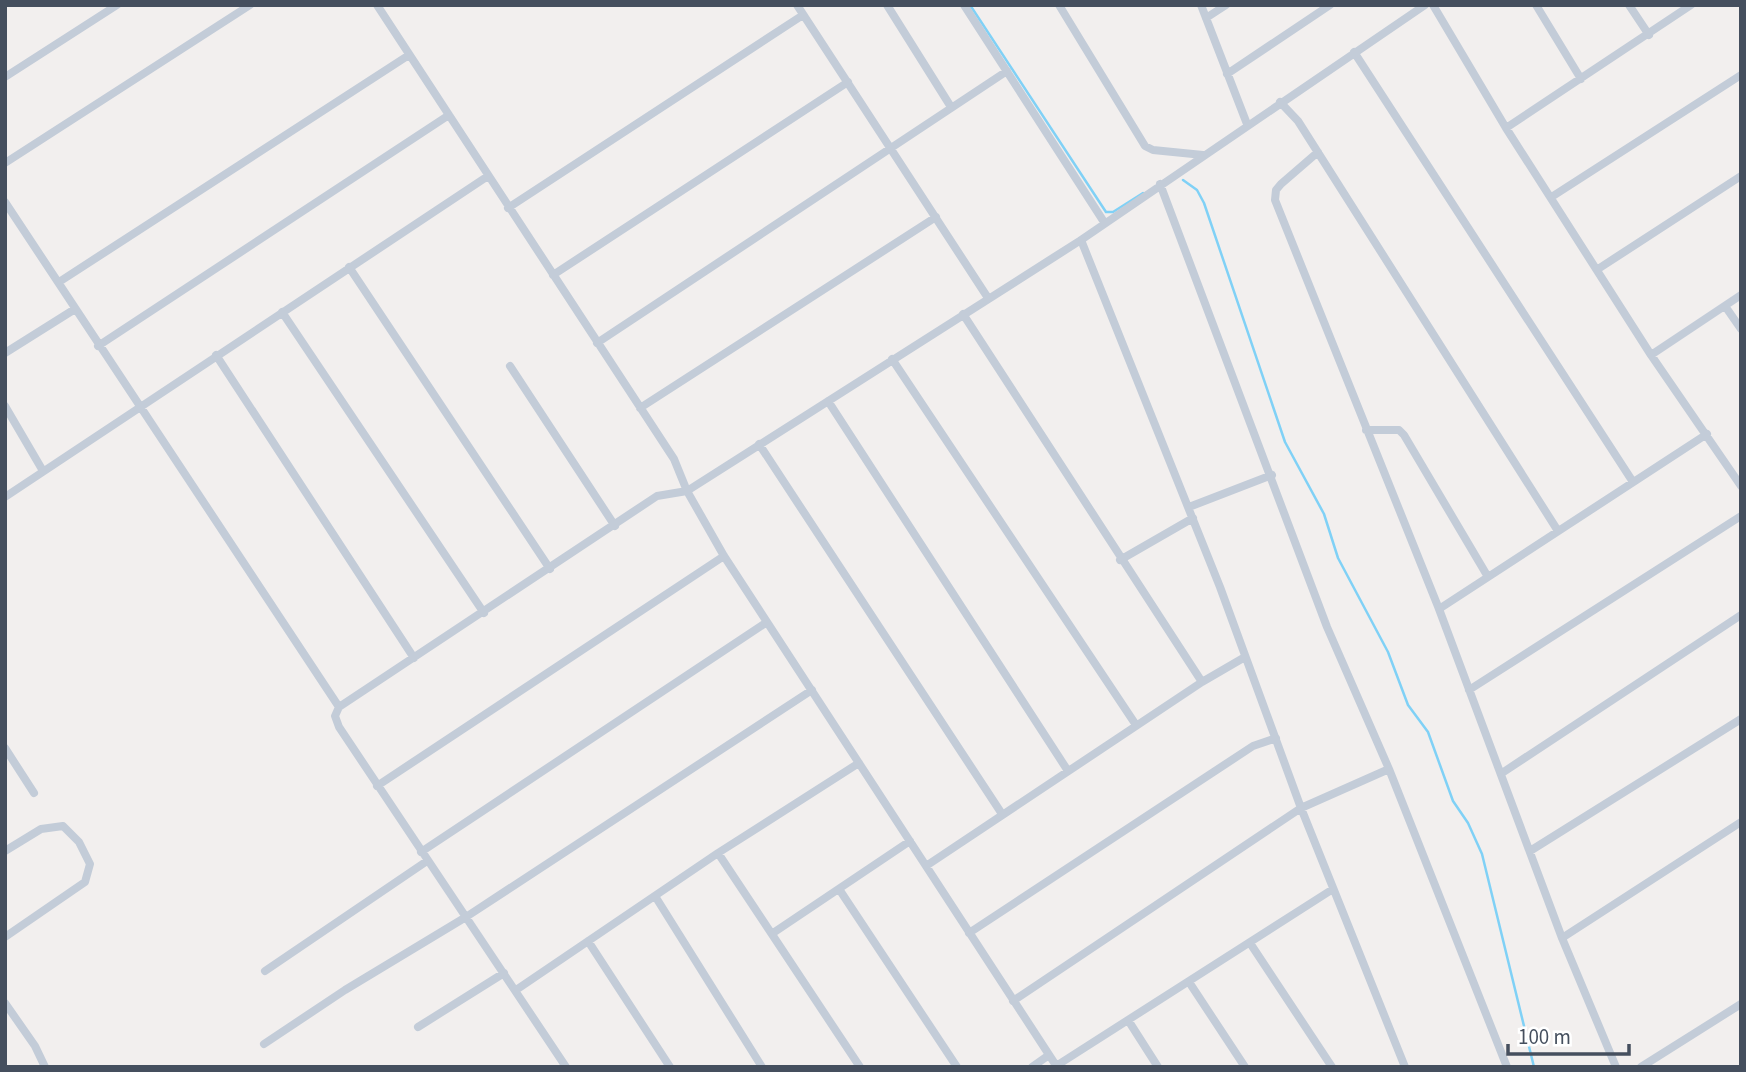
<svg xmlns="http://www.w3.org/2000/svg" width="1746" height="1072" viewBox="0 0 1746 1072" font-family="'Source Sans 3',sans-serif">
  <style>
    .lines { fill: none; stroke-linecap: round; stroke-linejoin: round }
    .stream { stroke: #80d1f6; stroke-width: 2.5 }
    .minor { stroke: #c3ccd8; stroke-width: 8 }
  </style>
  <rect width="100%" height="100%" fill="#f2efee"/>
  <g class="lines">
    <path class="stream" d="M970 5 1106 212H1113L1143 193
      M1183 180 1197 190 1204 203 1285 442 1324 514 1338 558 1388 652 1408 705 1428 732 1453 801 1468 823 1482 854 1534 1067"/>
    <path class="minor" d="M377 5 674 459 687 491 724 556 1057 1067
      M797 5 988 298
      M887 5 951 107
      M964 5 1104 222
      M1059 5 1145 146 1153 150 1203 155
      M1201 5 1247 124
      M1433 5 1506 128 1651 355 1741 486
      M1536 5 1581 79
      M1629 5 1649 35
      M1206 18 1226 5
      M1354 52 1633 482
      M1227 74 1330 5
      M5 77 117 5
      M1280 102 1298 121 1558 531
      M1506 128 1691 5
      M1318 152 1281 184 1276 190 1275 200 1439 609 1562 938 1616 1067
      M5 163 250 5
      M1160 184 1327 627 1389 769 1507 1067
      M1553 196 1741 75
      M5 202 339 707 335 716 339 727 566 1067
      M508 208 803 15
      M1081 240 1220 587 1301 808 1405 1067
      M349 267 550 569
      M1598 269 1741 176
      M553 275 848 82
      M59 282 409 55
      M1725 306 1741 329
      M282 312 484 613
      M963 314 1202 682
      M597 343 1007 71
      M98 346 449 115
      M5 353 75 309
      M216 355 414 658
      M1651 355 1741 295
      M892 359 1136 725
      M510 366 615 526
      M828 401 1068 771
      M5 406 43 471
      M640 408 936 217
      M1366 430H1399L1404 435 1488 577
      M759 444 1002 814
      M5 497 488 176
      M1189 507 1272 475
      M1120 560 1193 518
      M1439 609 1707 434
      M1469 690 1741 516
      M339 707 657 496 687 491 1081 240 1425 5
      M5 748 34 793
      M1502 773 1741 615
      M377 786 724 556
      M5 851 41 829 63 826 79 842 90 864 85 882 5 937
      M1530 851 1741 719
      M421 852 767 622
      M718 853 860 1067
      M926 866 1202 682 1245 657
      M839 889 957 1067
      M655 896 762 1067
      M773 933 910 841
      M969 933 1253 746 1276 738
      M1562 938 1741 822
      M588 941 670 1067
      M1250 943 1332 1067
      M265 971 427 861
      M1189 982 1245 1067
      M516 990 718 853 859 763
      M1013 1001 1301 808 1389 769
      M5 1003 35 1046 45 1067
      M1128 1020 1158 1067
      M418 1027 504 973
      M264 1044 345 990 466 917 812 690
      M1056 1066 1333 889
      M1032 1067 1049 1055
      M1641 1067 1741 1004"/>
  </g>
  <rect width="1746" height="1072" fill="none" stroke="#454f5e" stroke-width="14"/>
  <path d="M1508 1044v10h121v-10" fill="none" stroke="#454f5e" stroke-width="3.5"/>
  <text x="1518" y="1044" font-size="21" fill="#454f5e" stroke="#ffffff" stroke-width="5" paint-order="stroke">100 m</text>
</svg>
